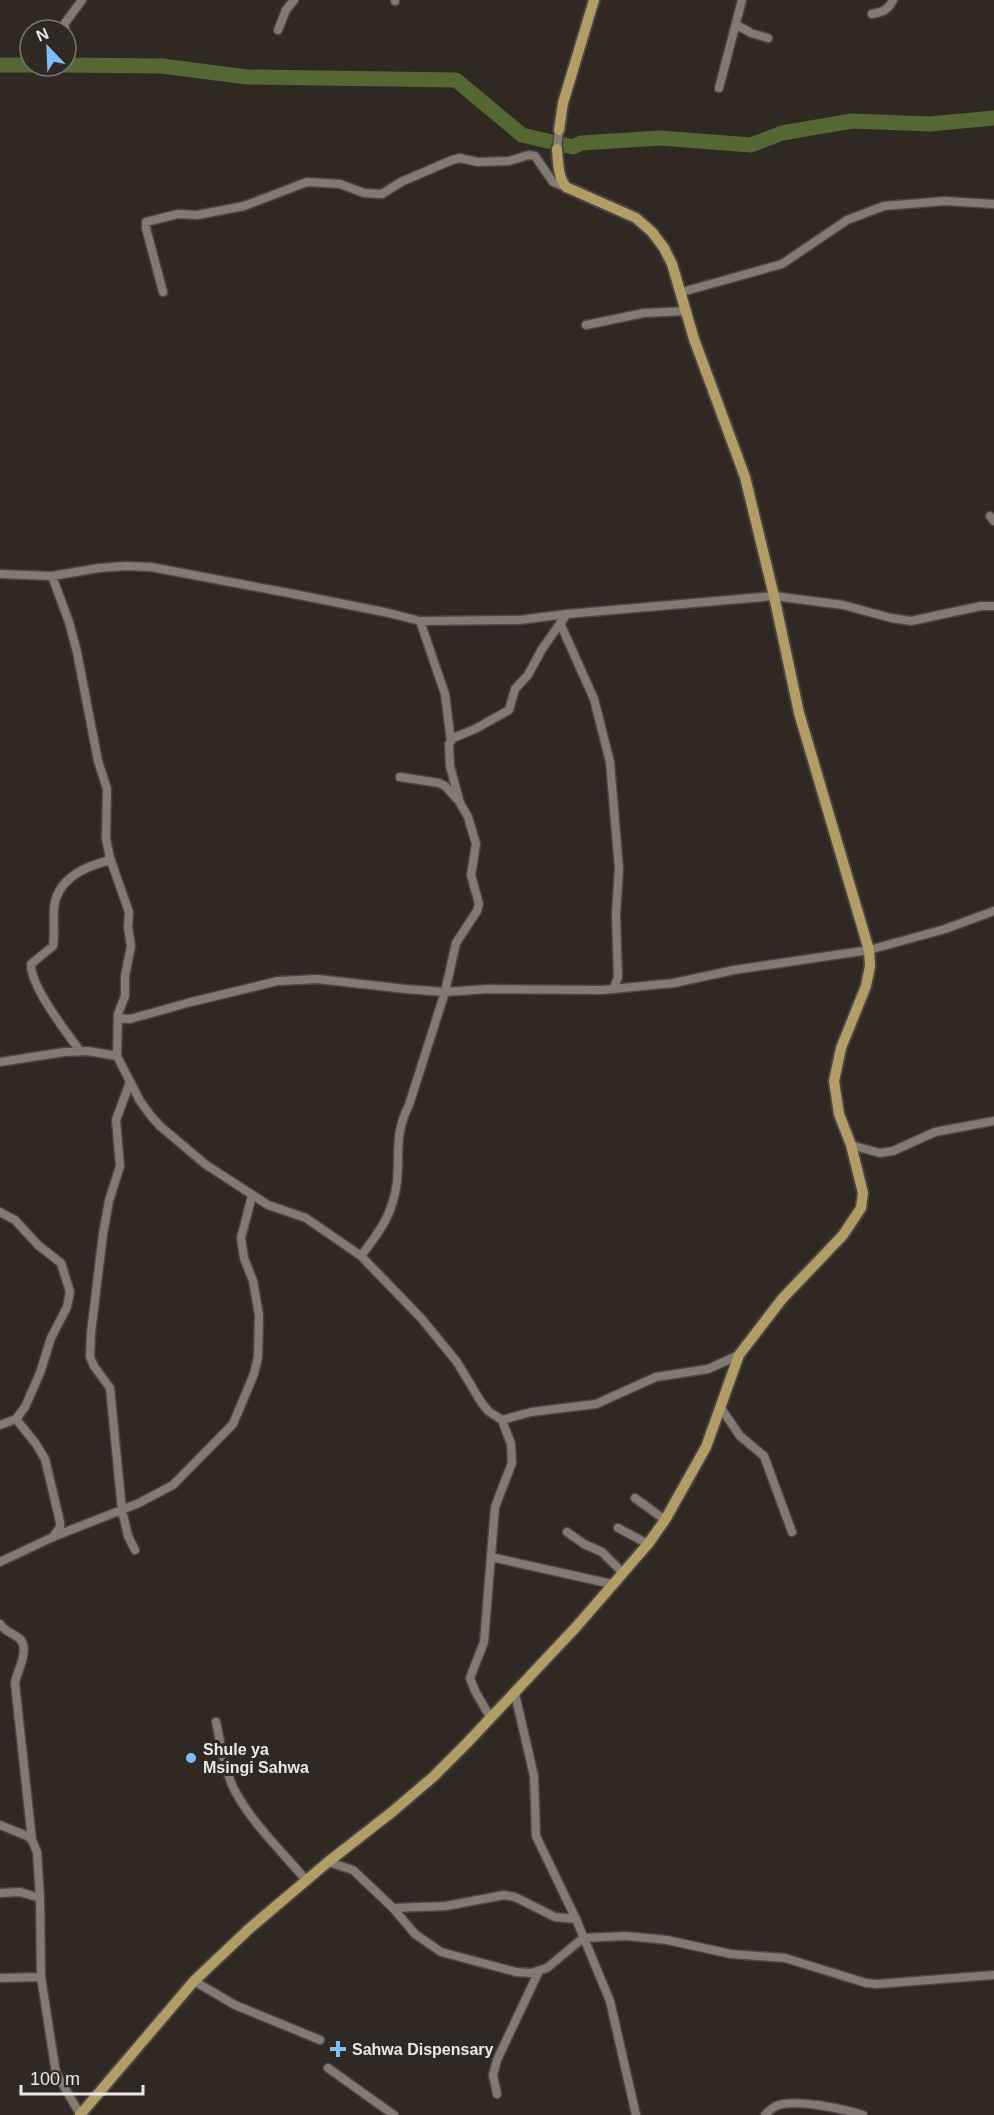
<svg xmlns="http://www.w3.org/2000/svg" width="994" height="2115" viewBox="0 0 994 2115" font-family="Helvetica,sans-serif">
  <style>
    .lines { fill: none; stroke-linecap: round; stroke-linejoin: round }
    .river { stroke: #556732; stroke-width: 15 }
    .minor-casing { stroke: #4b4441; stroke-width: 11 }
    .major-casing { stroke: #4b4441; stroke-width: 14 }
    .minor { stroke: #837a74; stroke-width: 8 }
    .major { stroke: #b39d66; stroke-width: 10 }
    .poi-dot { fill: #7fbdf9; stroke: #302923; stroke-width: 2 }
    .labels { text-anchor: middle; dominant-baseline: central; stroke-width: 6; stroke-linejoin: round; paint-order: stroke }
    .poi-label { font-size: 16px; font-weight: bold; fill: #ece7e4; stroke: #302923; text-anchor: start }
  </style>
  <rect width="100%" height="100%" fill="#302923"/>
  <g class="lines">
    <path class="river" d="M0 65H30
      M66 65 162 66 247 77 456 80 522 135 573 147 581 143 660 138 751 145 782 133 852 121 930 124 994 118"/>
    <defs>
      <path id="minor" d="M395 1V0
        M872 14C883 12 888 10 893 0
        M737 25 751 33 768 38
        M65 30V23L82 0
        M278 30 286 10 294 0
        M719 88 742 0
        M557 149 559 130
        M163 292 146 228V222L178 214 197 215 244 206 307 182 340 184 364 193 382 194 401 182 452 160 460 158 478 162 509 161 529 155 535 156 553 182 566 187
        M682 292 782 264 847 220 884 206 945 201 994 204
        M586 325 644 313 687 311
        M990 516 994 521
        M0 574 52 576 99 568 125 566 151 567 299 595 389 613 420 621 519 620 567 614 774 596 843 605 891 618 911 621 981 606H994
        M52 576 69 622 77 652 98 761 107 789 106 839 110 858 129 912 128 927 131 946 125 976V996L118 1014 117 1056 140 1101 151 1116 160 1126 205 1164 268 1205 306 1218 361 1256 421 1318 457 1362 481 1402 488 1411 502 1420 511 1444 512 1463 495 1507 484 1642 470 1678 475 1691 490 1717
        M420 621 445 694 451 741 449 744
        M560 623 594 699 610 762 619 869 616 914 618 977 614 988
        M400 777 439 783 445 786 458 800
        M118 1018 130 1019 191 1002 278 981 300 980 317 979 406 989 445 992 488 989 602 990 674 983 734 970 869 950 945 929 994 911
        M80 1051C67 1033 30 986 31 964L53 946C55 934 53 921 54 908 57 878 85 866 111 860
        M0 1062 64 1052 88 1051 117 1056
        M130 1082 116 1120 120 1166 109 1201 103 1234 91 1333 90 1357 94 1366 110 1388 122 1510 128 1536 135 1550
        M851 1145 880 1153 893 1151 935 1132 994 1121
        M0 1212 15 1220 38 1245 61 1263 70 1292 67 1307 51 1338 40 1373 25 1407 16 1419 0 1425
        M361 1256C380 1231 393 1214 397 1182 400 1151 394 1135 409 1105L445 992 456 943 477 911 479 904 471 875 476 844 468 817 460 803 450 766 449 744 453 738 475 729 509 710 515 689 528 675 542 649 567 614
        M721 1408 740 1436 764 1456 792 1532
        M16 1419 36 1444 45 1459 60 1522V1527L53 1537
        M502 1420 531 1412 596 1404 656 1377 708 1369 739 1355
        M635 1498 665 1520
        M618 1528 648 1544
        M567 1532 584 1544 602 1552 622 1572
        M491 1557 612 1584
        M0 1562 53 1537 139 1503 173 1485 233 1424 254 1374 258 1357 259 1315 253 1281 244 1258 241 1238 252 1196
        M0 1624C5 1632 13 1633 20 1639 30 1650 17 1671 15 1683L32 1840
        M515 1694 534 1776 536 1836 576 1919 610 2001 636 2115
        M216 1722C221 1745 225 1773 236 1793 254 1825 283 1853 306 1880
        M0 1825 27 1836 32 1840 37 1852 40 1898 41 1977 56 2073 80 2114
        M328 1862 353 1870 393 1908 415 1934 441 1952 516 1972 531 1973 547 1968 583 1938 626 1936 667 1940 731 1954 785 1958 866 1983 877 1984 994 1975
        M0 1893 20 1892 40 1898
        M393 1908 446 1906 504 1895 515 1897 555 1917 576 1919
        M0 1978 41 1977
        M194 1981 235 2005 320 2040
        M328 2068 394 2115
        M497 2094 493 2075 497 2060 539 1971
        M765 2115C768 2112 772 2108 776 2106 794 2098 844 2109 863 2115"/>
      <path id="major" d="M559 130 563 103 594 0
        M80 2115 194 1981 250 1928 328 1862 392 1812 433 1777 467 1743 577 1626 648 1544 665 1520 706 1447 739 1355 782 1299 843 1235 861 1208 863 1193 851 1145 839 1114 834 1081 841 1048 866 986 870 966 869 950 799 713 774 596 745 477 694 339 672 264 664 248 652 232 636 218 566 187C558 177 558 162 557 149"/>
    </defs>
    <use href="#minor" class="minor-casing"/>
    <use href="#major" class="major-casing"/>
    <use href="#minor" class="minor"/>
    <use href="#major" class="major"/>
  </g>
  <g class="poi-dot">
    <circle cx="191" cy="1758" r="6"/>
    <path d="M335 2040h6v6h6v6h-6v6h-6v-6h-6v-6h6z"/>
  </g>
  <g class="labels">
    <g class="poi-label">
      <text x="203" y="1749">Shule ya<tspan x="203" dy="18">Msingi Sahwa</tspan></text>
      <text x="352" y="2049">Sahwa Dispensary</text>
    </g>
  </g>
  <g transform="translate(48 48) rotate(337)"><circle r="28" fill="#302923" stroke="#7b7570" stroke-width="1.5"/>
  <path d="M0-4.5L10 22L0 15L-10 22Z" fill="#7fbdf9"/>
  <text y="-9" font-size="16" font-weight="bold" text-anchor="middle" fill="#ece7e4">N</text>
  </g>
  <path d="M21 2085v9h122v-9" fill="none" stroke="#ece7e4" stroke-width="3"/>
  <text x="30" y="2085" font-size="18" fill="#ece7e4" stroke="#302923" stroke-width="4.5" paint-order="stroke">100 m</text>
</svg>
